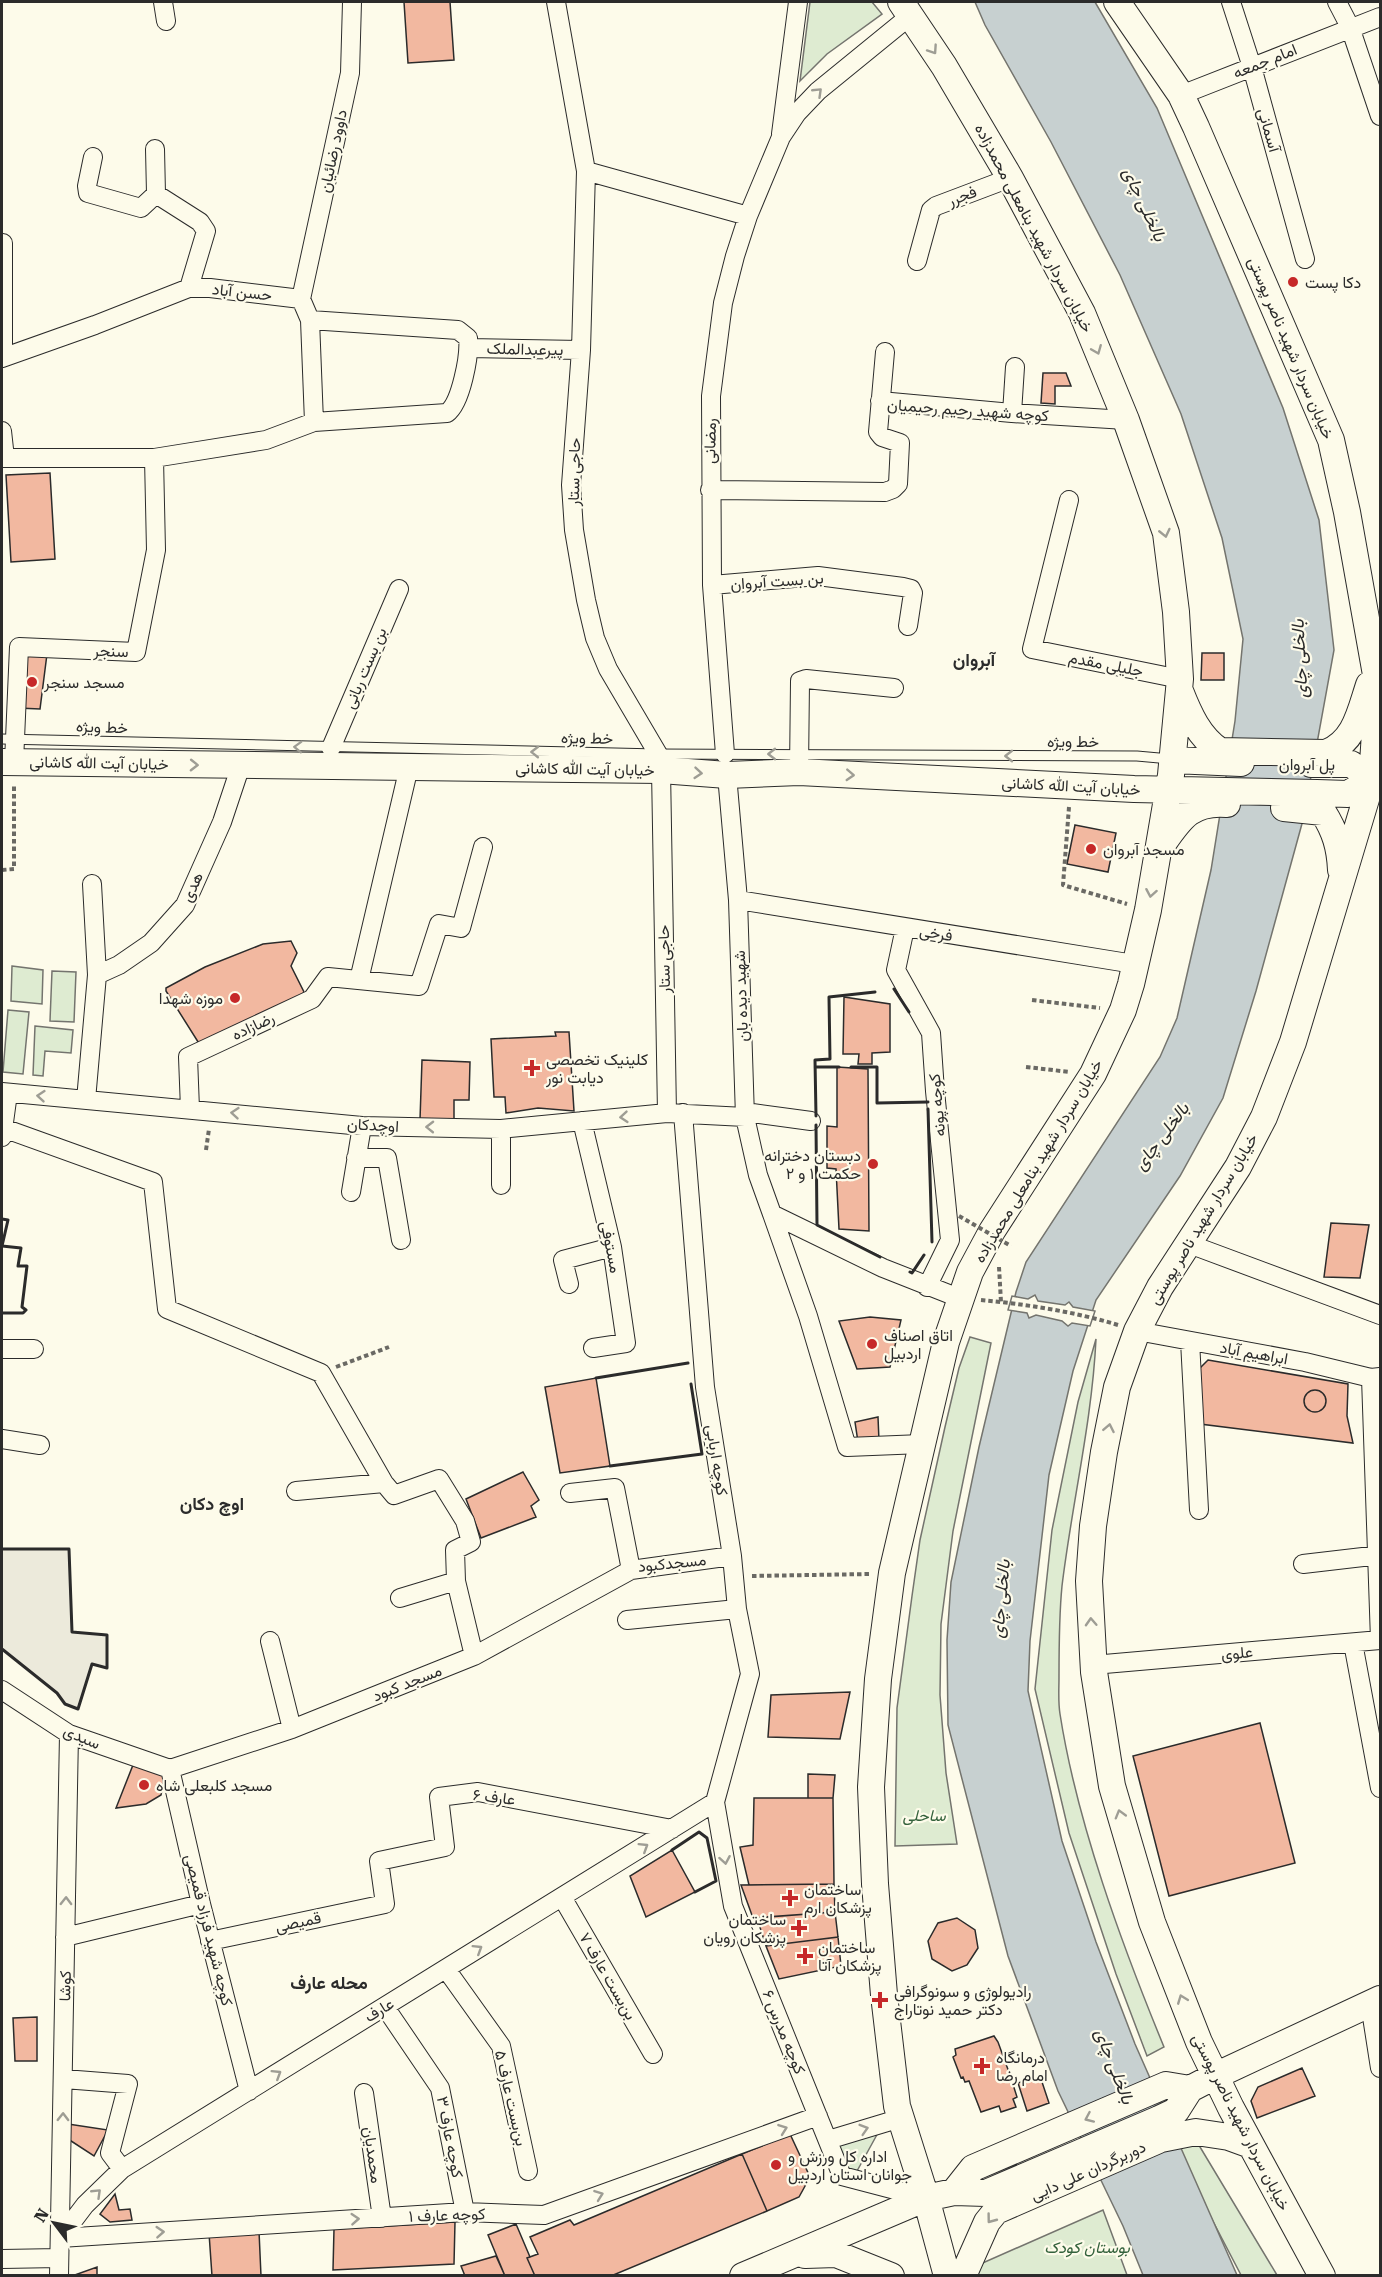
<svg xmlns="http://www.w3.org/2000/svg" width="1382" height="2277" viewBox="0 0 1382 2277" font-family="'Roboto Serif',Vazirmatn,serif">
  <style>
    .green { fill: #deebd1; stroke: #74746e; stroke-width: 1.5 }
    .parking { fill: #eceadb; stroke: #74746e; stroke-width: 1.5 }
    .water { fill: #c7d0d0; stroke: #74746e; stroke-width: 1.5 }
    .pier { fill: #fdfbea; stroke: #74746e; stroke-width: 1.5 }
    .building { fill: #f2b8a0; stroke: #2b2b2b; stroke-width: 1.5 }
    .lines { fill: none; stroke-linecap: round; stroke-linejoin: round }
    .lane-casing { stroke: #2b2b2b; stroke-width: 11 }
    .street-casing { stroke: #2b2b2b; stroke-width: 20 }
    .secondary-casing { stroke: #2b2b2b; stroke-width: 28 }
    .path { stroke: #6a6964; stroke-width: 4; stroke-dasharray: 4.5 3; stroke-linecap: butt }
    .lane { stroke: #fdfbea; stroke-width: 9 }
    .street { stroke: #fdfbea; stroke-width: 18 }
    .secondary { stroke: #fdfbea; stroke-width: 26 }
    .path-bridge { stroke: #6a6964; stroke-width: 4; stroke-dasharray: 4.5 3; stroke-linecap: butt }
    .wall { stroke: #2b2b2b; stroke-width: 3 }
    .oneway { stroke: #9e9d94 }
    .poi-dot { fill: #c62828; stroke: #fdfbea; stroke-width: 2 }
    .labels { text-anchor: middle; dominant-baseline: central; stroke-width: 4.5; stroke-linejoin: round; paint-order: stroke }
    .street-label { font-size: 16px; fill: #2b2b2b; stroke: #fdfbea }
    .poi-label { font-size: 16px; fill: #2b2b2b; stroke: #fdfbea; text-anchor: start }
    .park-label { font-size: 16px; font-style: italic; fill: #34623c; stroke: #fdfbea }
    .water-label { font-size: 18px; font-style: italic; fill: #2b2b2b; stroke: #fdfbea }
    .neighbourhood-label { font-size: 18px; font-weight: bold; fill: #2b2b2b; stroke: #fdfbea }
  </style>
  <rect width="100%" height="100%" fill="#fdfbea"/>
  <path class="green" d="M810 2H872L882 14 827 54 800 81Z
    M12 966 43 970 42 1004 11 1001Z
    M52 971 76 972 74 1022 50 1021Z
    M8 1010 29 1012 23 1074 3 1072Z
    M35 1026 73 1030 71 1053 45 1051 43 1076 33 1075Z
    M970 1337 991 1343 953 1531 941 1624 940 1695 946 1773 957 1844 895 1846 897 1708 912 1596 920 1540 945 1427 959 1368Z
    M1096 1339C1092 1422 1072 1503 1062 1586 1059 1616 1059 1647 1059 1677 1059 1689 1058 1702 1060 1714 1077 1823 1122 1945 1164 2047L1147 2056 1116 1974 1069 1833 1035 1689 1052 1530 1078 1402Z
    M879 2131 857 2171 848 2175 835 2143Z
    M1191 2132 1277 2275H1241L1171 2141Z
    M1103 2210 1127 2275 969 2276V2269Z"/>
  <path class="parking" d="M2 1549H69L72 1632 107 1635V1668L92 1664 78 1709 65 1704 57 1693 2 1649Z"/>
  <path class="water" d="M975 2H1095L1157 108 1283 408 1319 520 1334 650 1303 820 1256 991 1223 1098 1180 1176 1096 1300 1073 1371 1049 1475 1030 1641 1028 1691 1062 1841 1096 1942 1135 2044 1237 2275H1143L1123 2226 1058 2091 1008 1956 948 1725 947 1640 951 1582 979 1447 1016 1292 1026 1262 1160 1057 1177 1018 1211 870 1235 721 1243 639 1222 538 1181 414 1120 275 1051 142 985 25Z"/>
  <path class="pier" d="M1035 1295 1038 1301 1065 1305 1069 1302 1073 1307 1095 1311 1090 1326 1072 1323 1068 1326 1062 1321 1036 1315 1029 1318 1027 1313 1008 1310 1012 1296 1028 1299Z"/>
  <path class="building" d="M404 2H450L454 60 408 63Z
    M1043 373H1066L1071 386H1055V404L1041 403Z
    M50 473 55 559 11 562 6 475Z
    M25 653 47 654 40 709 18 708Z
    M1202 653H1224V680H1201Z
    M1075 825 1116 833 1108 872 1067 864Z
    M291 941 297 953 291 966 304 992 296 1004 200 1045 166 991V988L205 967 263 944Z
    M844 997 890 1004V1052L872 1053V1064H858L859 1054H843Z
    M555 1032H569L574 1111 538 1108 506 1113 505 1097H494L491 1039 556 1036Z
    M422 1060 470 1062 469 1100H454V1121L420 1120Z
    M837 1067 868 1069 869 1231 839 1229 836 1169 827 1168V1126L837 1127Z
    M1331 1223 1369 1225 1360 1278 1324 1277Z
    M870 1317 901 1320 890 1367 857 1369 839 1321Z
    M1208 1360 1348 1384 1347 1416 1353 1443 1200 1424 1199 1369Z
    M596 1378 610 1466 560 1473 545 1387Z
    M1304 1401a11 11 0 1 1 22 0a11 11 0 1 1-22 0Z
    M878 1417 879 1441 858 1442 855 1422Z
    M523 1472 539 1500 531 1506 536 1517 481 1538 466 1499Z
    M850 1692 840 1739 768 1737 771 1695Z
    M1260 1723 1295 1863 1169 1896 1133 1756Z
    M133 1765 165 1775 161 1795 146 1804 116 1808Z
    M808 1774 835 1775 833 1798H808Z
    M754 1798H833L834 1884 749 1885 740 1847 753 1845Z
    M672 1850 695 1892 646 1917 630 1876Z
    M834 1884 835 1912 753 1918 741 1885Z
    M835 1912 838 1937 766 1946 757 1918Z
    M957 1918 975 1930 978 1948 967 1965 952 1971 932 1959 928 1941 938 1923Z
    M838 1937 841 1966 779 1979 766 1946Z
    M37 2017V2061H15L13 2018Z
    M994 2036 998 2042 1010 2075 1017 2097 1013 2099 1016 2107 1001 2112 999 2106 981 2112 969 2081 965 2082 963 2077 961 2078 953 2057 956 2055 955 2049Z
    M1302 2068 1315 2096 1257 2118 1251 2101 1258 2087Z
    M1040 2076 1049 2103 1027 2111 1018 2083Z
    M68 2124 108 2130 94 2156 68 2139Z
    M790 2134 810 2177 799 2197 767 2211 742 2154Z
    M742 2154 767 2211 611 2276H535L527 2258 538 2254 530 2237 570 2220 574 2225Z
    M115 2194 119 2210 130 2209 132 2220 110 2222 100 2214Z
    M455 2222 454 2264 333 2270 334 2229Z
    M516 2224 530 2257 527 2258 535 2276H505L488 2235Z
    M259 2231 261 2276H212L209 2233Z
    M496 2256 505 2276H465L461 2266Z
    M97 2267V2276H72Z"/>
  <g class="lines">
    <defs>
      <path id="lane" d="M2 739 658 754 1137 756 1170 759"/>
      <path id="street" d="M163 2 166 21
        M556 2 586 171 581 350 571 485 574 530 586 600 595 638 608 669 658 754
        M1231 2 1252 67 1305 259
        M1337 2 1350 27 1380 116
        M1181 95 1380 17
        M781 134 798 2
        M155 149 156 194 200 222 206 231 189 288
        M93 157 87 186 88 193 141 208 156 194
        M586 171 748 216
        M3 243V356
        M917 261 931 210 936 206 1010 178
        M301 299 350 73 352 2
        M310 320 314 422
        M469 348 581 350
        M2 358 95 325 189 288H210L301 299 310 320 458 330 468 338C470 355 461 403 447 413L314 422 266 440 154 458H2
        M880 401 1012 413 1126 420
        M1012 413 1015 367
        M2 431 5 458
        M710 490 885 492 893 489 898 484 900 443 882 437 878 432 885 352
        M1069 500 1032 649 1180 679
        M712 585 818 576 903 587 911 589 913 593 908 626
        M331 748 399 589
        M725 754 712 585 711 396 723 303 735 256 748 216 781 137 797 113 818 91 910 16
        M14 762 19 647 136 652 156 550 154 458
        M661 770 667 1113
        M799 772 800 681 806 679 894 688
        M727 775 738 900 745 1117 758 1175 772 1214 883 1268 959 1298
        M92 884 97 975
        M738 900 1134 964
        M905 928 896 970 931 1033 935 1091 950 1240 927 1287
        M359 980 409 767
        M2 1092 362 1126 501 1129 667 1113 745 1117
        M86 1100 97 975 119 965 151 943 185 905 222 822 241 765
        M190 1109 188 1057 312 999 328 977 419 986 439 924 461 928 483 847
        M745 1112 811 1121
        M683 1113 705 1387 732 1556 737 1609 750 1674 715 1802 733 1906 842 2176 926 2198
        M582 1121 612 1247 626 1343 593 1348
        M3 1128 153 1182 167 1309 321 1373 384 1483 394 1495 439 1479 465 1521 471 1542 455 1550 456 1581 474 1656
        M2 1137 8 1093
        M356 1158H387L401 1240
        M501 1185V1129
        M351 1192 362 1126
        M772 1214 808 1316 847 1447 922 1444
        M1189 1244 1380 1315
        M569 1284 563 1260 612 1247
        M1137 1331 1305 1362 1371 1378 1380 1377
        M1190 1341 1199 1510
        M2 1349H34
        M2 1439 40 1445
        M296 1491 384 1483
        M570 1493 615 1488 631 1570 732 1556
        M1303 1564 1380 1555
        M400 1598 456 1581
        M627 1620 737 1609
        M270 1641 292 1729
        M1353 1643 1380 1788
        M1093 1665 1380 1640 1371 1378
        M2 1690 69 1734 170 1769
        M170 1769 292 1729 474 1656 631 1570
        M170 1769 201 1904 249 2091
        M562 1897 653 2054
        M65 1937 201 1904
        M210 1941 385 1904 379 1861 445 1847 439 1797 478 1792 672 1829
        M446 1969 501 2046 528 2171
        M1370 2004 1380 2068
        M385 2007 440 2088 465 2212
        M64 2079 128 2084 110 2153 122 2169
        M364 2093 382 2218
        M828 2140 901 2118
        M60 2238 85 2205 122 2169 715 1802
        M60 2238 465 2212 544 2215 818 2116
        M2 2259 59 2258
        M59 2276 69 1734"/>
      <path id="secondary" d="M901 2 944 66 1010 178 1082 313 1126 420 1166 533 1176 612 1180 679 1171 775 1148 910 1131 984 1123 1010 1093 1074 992 1231 970 1272 946 1342 892 1573 878 1679 871 1787 875 1884 884 1995 897 2106 926 2198 947 2276
        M1117 2 1181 95 1196 127 1331 440 1347 512 1378 686 1372 779 1293 1042 1264 1117 1238 1167 1160 1287 1137 1331 1117 1387 1104 1452 1093 1526 1089 1581 1094 1672 1112 1786 1152 1922 1199 2042 1231 2108 1322 2276
        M1180 691C1189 714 1199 737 1220 751L1326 753C1355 742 1360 712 1369 685
        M1173 760 1241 763
        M2 762 661 770 727 775 799 772 1134 789 1317 793 1348 794 1372 779 1380 778
        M1311 764H1351L1372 779
        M1284 808 1323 812C1335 831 1340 847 1341 870
        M1162 845C1180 819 1191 801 1227 804
        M954 2192 973 2168 1166 2085 1190 2089
        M805 2255 836 2254 891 2276
        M743 2276 926 2198 954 2192 986 2193 1159 2119 1176 2111 1190 2089 1215 2076 1380 1999
        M963 2276 987 2222 996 2211 1161 2139 1196 2132 1229 2137 1251 2145"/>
    </defs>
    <use href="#lane" class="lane-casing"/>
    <use href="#street" class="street-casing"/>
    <use href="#secondary" class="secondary-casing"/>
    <path class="path" d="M1069 807 1063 885 1127 904
      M2 870 14 869V784
      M1032 1000 1100 1008
      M1026 1067 1070 1072
      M206 1150 209 1129
      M999 1267 1001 1302
      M981 1300C1025 1304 1076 1312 1118 1325
      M336 1367 389 1347
      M752 1576 871 1574"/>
    <use href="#lane" class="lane"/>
    <use href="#street" class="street"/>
    <use href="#secondary" class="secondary"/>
    <path class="path-bridge" d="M959 1216 1011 1246"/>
    <path class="wall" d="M894 989 909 1012
      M815 1067H839
      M851 1067H877V1103L928 1102
      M928 1109 932 1242
      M816 1116 815 1060 830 1059 829 997 875 992
      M816 1125 817 1225 880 1257
      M2 1219 8 1220 2 1246 21 1248 18 1266H27L22 1307 26 1310 23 1313H2
      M910 1272 912 1273 924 1255
      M596 1378 688 1363
      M610 1466 702 1454 691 1384
      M2 1549H69L72 1632 107 1635V1668L92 1664 78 1709 65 1704 57 1693 2 1649
      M672 1850 699 1832 707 1838 716 1881 695 1892"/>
  </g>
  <defs><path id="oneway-chevron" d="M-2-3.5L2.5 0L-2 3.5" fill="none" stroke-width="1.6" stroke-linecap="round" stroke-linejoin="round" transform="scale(1.5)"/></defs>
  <g class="oneway">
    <use href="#oneway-chevron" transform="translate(933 50) rotate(56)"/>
    <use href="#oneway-chevron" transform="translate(818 92) rotate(-44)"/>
    <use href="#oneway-chevron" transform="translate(1097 350) rotate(68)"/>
    <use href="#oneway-chevron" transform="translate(1165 533) rotate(77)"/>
    <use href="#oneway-chevron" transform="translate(298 747) rotate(-178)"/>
    <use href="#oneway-chevron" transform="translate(535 752) rotate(-179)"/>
    <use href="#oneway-chevron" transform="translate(772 754) rotate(-180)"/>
    <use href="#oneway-chevron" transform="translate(1009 756) rotate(-180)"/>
    <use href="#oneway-chevron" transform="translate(194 765) rotate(1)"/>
    <use href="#oneway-chevron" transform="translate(698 773) rotate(5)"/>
    <use href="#oneway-chevron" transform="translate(850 775) rotate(3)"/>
    <use href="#oneway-chevron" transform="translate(1151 893) rotate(100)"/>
    <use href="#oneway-chevron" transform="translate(41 1096) rotate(-175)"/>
    <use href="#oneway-chevron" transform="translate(235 1113) rotate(-175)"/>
    <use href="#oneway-chevron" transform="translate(624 1117) rotate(175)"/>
    <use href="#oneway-chevron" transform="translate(430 1127) rotate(-179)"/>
    <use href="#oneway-chevron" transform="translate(1109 1428) rotate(-79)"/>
    <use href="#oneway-chevron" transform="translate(1091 1622) rotate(-93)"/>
    <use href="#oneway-chevron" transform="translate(1120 1814) rotate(-106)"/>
    <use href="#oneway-chevron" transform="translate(644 1847) rotate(-32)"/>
    <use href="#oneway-chevron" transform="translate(725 1860) rotate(80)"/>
    <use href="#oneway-chevron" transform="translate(66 1901) rotate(-89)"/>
    <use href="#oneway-chevron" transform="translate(478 1949) rotate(-32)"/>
    <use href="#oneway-chevron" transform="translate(1182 1999) rotate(-111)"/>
    <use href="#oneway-chevron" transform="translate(277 2074) rotate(-32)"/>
    <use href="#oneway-chevron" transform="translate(63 2117) rotate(-89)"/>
    <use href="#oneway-chevron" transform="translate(1089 2118) rotate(156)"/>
    <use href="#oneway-chevron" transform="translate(783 2129) rotate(-20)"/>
    <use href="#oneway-chevron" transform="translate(864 2129) rotate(-17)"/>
    <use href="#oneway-chevron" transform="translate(97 2193) rotate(-44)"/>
    <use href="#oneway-chevron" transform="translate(599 2195) rotate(-20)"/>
    <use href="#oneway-chevron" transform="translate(355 2219) rotate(-4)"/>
    <use href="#oneway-chevron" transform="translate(991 2219) rotate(127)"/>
    <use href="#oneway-chevron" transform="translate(160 2232) rotate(-4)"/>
  </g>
  <g class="poi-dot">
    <circle cx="1293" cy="282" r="6"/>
    <circle cx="32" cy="682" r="6"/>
    <circle cx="1091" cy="849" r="6"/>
    <circle cx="235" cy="998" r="6"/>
    <path d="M529 1059h6v6h6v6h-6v6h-6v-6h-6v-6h6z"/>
    <circle cx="873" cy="1164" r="6"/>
    <circle cx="872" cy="1344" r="6"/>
    <circle cx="144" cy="1785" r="6"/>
    <path d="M787 1889h6v6h6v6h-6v6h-6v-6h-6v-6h6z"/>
    <path d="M796 1919h6v6h6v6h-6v6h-6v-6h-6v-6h6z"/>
    <path d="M802 1947h6v6h6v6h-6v6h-6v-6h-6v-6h6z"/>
    <path d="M877 1991h6v6h6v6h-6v6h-6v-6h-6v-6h6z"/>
    <path d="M979 2057h6v6h6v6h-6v6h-6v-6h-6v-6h6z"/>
    <circle cx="776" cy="2165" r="6"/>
  </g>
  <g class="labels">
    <g class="street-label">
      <text transform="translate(1265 61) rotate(-22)">امام جمعه</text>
      <text transform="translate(1269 130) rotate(74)">آسمانی</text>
      <text transform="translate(333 151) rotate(-78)">داوود رضائیان</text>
      <text transform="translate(962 196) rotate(-21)">فجرر</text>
      <text transform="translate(1034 228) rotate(62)">خیابان سردار شهید بنامعلی محمدزاده</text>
      <text transform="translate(242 292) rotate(6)">حسن آباد</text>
      <text transform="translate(1291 348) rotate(67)">خیابان سردار شهید ناصر پوستی</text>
      <text transform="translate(525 349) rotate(1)">پیرعبدالملک</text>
      <text transform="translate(968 410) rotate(4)">کوچه شهید رحیم رحیمیان</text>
      <text transform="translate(710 441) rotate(-89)">رمضانی</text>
      <text transform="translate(574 472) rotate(-89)">حاجی ستار</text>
      <text transform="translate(777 581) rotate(-4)">بن بست آبروان</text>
      <text transform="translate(111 651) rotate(2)">سنجر</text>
      <text transform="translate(1106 664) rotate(11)">جلیلی مقدم</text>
      <text transform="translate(365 668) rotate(-67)">بن بست ربانی</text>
      <text transform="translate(102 727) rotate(2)">خط ویژه</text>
      <text transform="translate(587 738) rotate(1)">خط ویژه</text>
      <text x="1073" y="741">خط ویژه</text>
      <text transform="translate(99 763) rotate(1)">خیابان آیت الله کاشانی</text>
      <text x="1307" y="764">پل آبروان</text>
      <text transform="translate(585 769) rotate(1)">خیابان آیت الله کاشانی</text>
      <text transform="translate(1071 786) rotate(3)">خیابان آیت الله کاشانی</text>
      <text transform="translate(192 887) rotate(-65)">هدی</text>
      <text transform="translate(936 933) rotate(9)">فرخی</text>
      <text transform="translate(664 959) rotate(-91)">حاجی ستار</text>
      <text transform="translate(741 996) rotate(-92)">شهید دیده بان</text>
      <text transform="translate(253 1026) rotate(-25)">رضازاده</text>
      <text transform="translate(937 1105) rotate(-95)">کوچه پونه</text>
      <text transform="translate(373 1125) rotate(3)">اوچدکان</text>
      <text transform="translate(1038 1161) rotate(-59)">خیابان سردار شهید بنامعلی محمدزاده</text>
      <text transform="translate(1203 1219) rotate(-59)">خیابان سردار شهید ناصر پوستی</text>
      <text transform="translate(611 1247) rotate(79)">مستوفی</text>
      <text transform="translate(1254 1353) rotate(10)">ابراهیم آباد</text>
      <text transform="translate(717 1460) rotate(81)">کوچه اربابی</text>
      <text transform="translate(672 1563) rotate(-6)">مسجدکبود</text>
      <text transform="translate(1237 1653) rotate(-5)">علوی</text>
      <text transform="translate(407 1683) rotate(-22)">مسجد کبود</text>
      <text transform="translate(82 1737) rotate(23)">سیدی</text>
      <text transform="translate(494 1797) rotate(7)">عارف ۶</text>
      <text transform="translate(298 1922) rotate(-12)">قمیصی</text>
      <text transform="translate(209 1930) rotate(76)">کوچه شهید فرزاد قمیصی</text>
      <text transform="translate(608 1976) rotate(60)">بن‌بست عارف ۷</text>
      <text transform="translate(65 1986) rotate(-89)">کوشا</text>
      <text transform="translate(379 2010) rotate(-32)">عارف</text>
      <text transform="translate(784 2032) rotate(68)">کوچه مدرس ۶</text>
      <text transform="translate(511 2098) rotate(77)">بن‌بست عارف ۵</text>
      <text transform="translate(1241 2122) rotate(63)">خیابان سردار شهید ناصر پوستی</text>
      <text transform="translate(450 2137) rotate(79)">کوچه عارف ۳</text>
      <text transform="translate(373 2155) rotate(82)">محمدیان</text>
      <text transform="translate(1088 2171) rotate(-24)">دوربرگردان علی دایی</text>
      <text transform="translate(447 2215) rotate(-2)">کوچه عارف ۱</text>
    </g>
    <g class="poi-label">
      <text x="1305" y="282">دکا پست</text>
      <text x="44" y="682">مسجد سنجر</text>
      <text x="1103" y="849">مسجد آبروان</text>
      <text x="223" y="998" text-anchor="end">موزه شهدا</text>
      <text x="546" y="1059">کلینیک تخصصی<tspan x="546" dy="18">دیابت نور</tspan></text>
      <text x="861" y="1155" text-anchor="end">دبستان دخترانه<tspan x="861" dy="18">حکمت ۱ و ۲</tspan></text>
      <text x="884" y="1335">اتاق اصناف<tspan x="884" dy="18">اردبیل</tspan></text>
      <text x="156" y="1785">مسجد کلبعلی شاه</text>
      <text x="804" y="1889">ساختمان<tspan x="804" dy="18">پزشکان ارم</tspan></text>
      <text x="786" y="1919" text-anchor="end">ساختمان<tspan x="786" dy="18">پزشکان رویان</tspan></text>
      <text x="818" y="1947">ساختمان<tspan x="818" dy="18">پزشکان آتا</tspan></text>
      <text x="894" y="1991">رادیولوژی و سونوگرافی<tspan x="894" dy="18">دکتر حمید نوتاراج</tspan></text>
      <text x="996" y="2057">درمانگاه<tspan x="996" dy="18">امام رضا</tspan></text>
      <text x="788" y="2156">اداره کل ورزش و<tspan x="788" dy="18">جوانان استان اردبیل</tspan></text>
    </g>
    <g class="park-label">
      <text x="924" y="1815">ساحلی</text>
      <text x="1087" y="2247">بوستان کودک</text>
    </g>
    <g class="water-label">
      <text transform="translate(1145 204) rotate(65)">بالخلی چای</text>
      <text transform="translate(1299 659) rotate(-93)">بالخلی چای</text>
      <text transform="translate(1161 1136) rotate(-53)">بالخلی چای</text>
      <text transform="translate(1000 1599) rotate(-85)">بالخلی چای</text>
      <text transform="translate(1115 2066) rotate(69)">بالخلی چای</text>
    </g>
    <g class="neighbourhood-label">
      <text x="974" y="659">آبروان</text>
      <text x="212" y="1503">اوچ دکان</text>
      <text x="329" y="1982">محله عارف</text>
    </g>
  </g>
  <rect width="1382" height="2277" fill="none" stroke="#2b2b2b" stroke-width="6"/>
  <g transform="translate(54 2223) rotate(302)" stroke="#fdfbea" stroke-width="4.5" paint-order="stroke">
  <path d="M0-4.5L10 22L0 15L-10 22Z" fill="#2b2b2b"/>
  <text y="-9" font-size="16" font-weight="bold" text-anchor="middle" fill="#2b2b2b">N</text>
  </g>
</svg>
